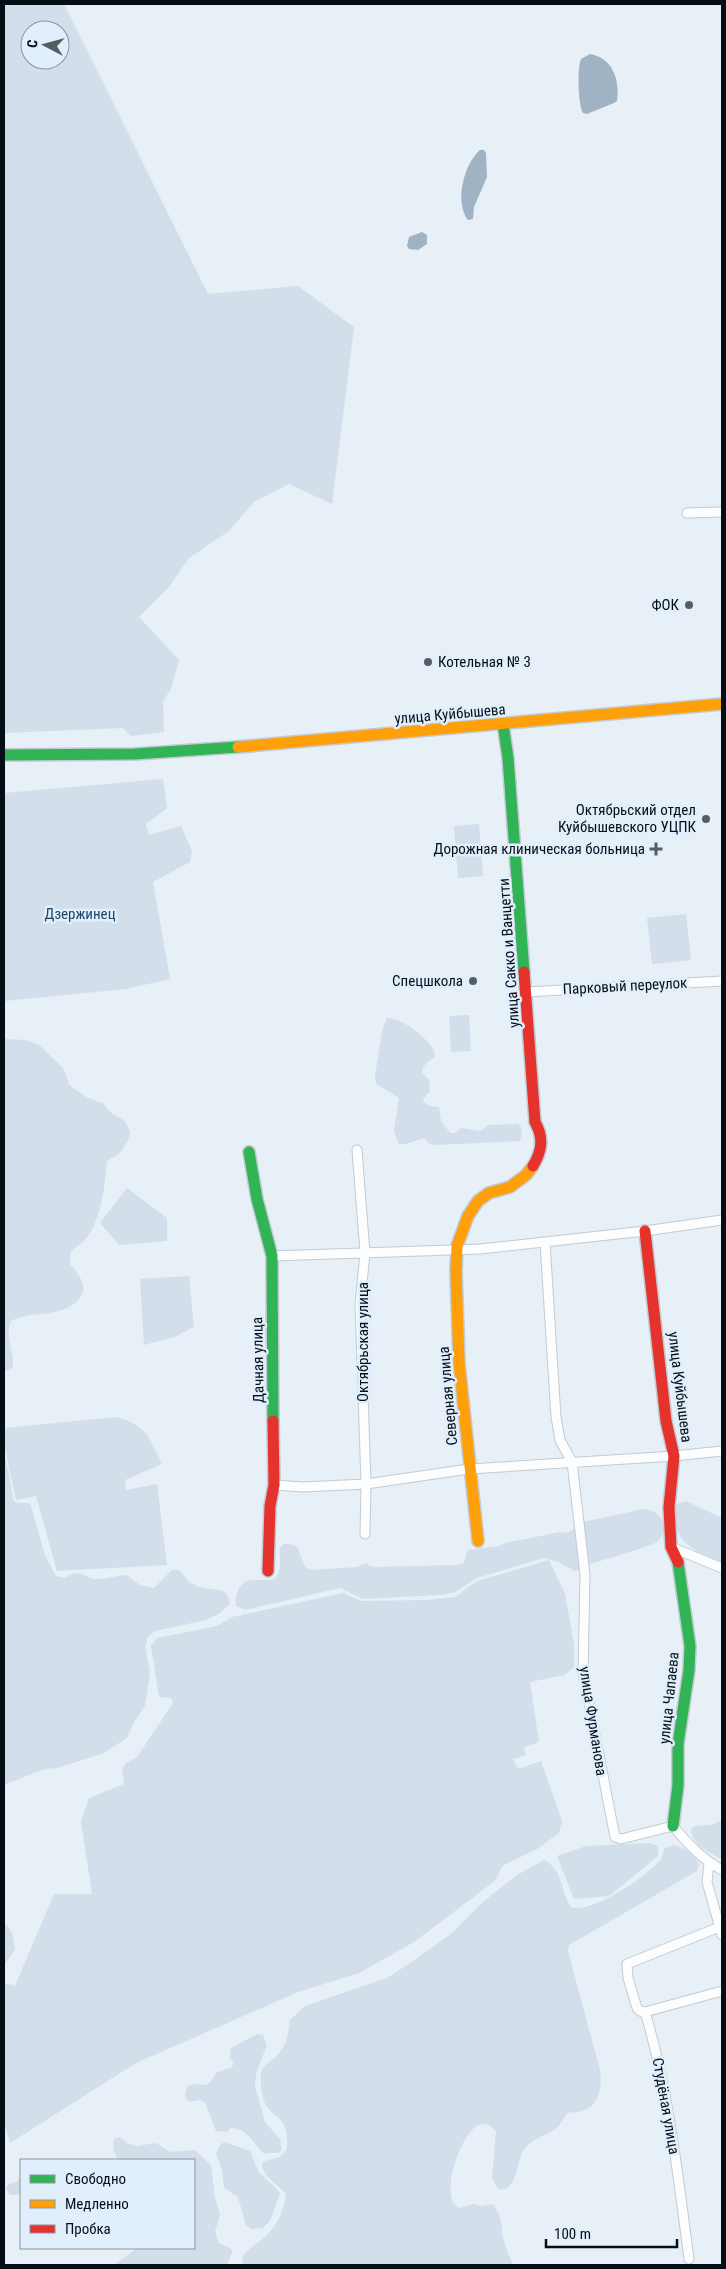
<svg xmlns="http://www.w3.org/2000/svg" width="726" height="2269" viewBox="0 0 726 2269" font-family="'Roboto Condensed',sans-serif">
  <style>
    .green { fill: #d2deea; fill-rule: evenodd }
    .water { fill: #a0b3c5 }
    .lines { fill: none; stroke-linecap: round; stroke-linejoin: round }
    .street-casing { stroke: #c3cbd2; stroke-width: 11 }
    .fast-casing { stroke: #c3cbd2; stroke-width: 14 }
    .slow-casing { stroke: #c3cbd2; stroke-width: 14 }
    .jam-casing { stroke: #c3cbd2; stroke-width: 14 }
    .street { stroke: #fbfdfe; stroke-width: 9 }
    .fast { stroke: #30b455; stroke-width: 11 }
    .slow { stroke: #ff9f0a; stroke-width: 11 }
    .jam { stroke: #e5322d; stroke-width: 11 }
    .poi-dot { fill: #555d64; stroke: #e1effd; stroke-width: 2 }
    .labels { text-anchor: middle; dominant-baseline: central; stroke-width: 5; stroke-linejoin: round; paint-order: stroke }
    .poi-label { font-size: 15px; fill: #060e15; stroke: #e1effd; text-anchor: end }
    .street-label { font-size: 15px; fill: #060e15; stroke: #e1effd }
    .park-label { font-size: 15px; fill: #214768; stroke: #e1effd }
  </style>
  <rect width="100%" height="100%" fill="#e7eff7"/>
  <path class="green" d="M4 4H64L208 294 298 286 354 327 332 504 289 484 254 502 229 531 189 558 169 587 139 617 179 660 171 689 163 701 164 732 131 736 123 728 4 733ZM30 30H60V60H30Z
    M163 779 167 808 146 824 149 835 181 826 192 851 190 862 153 882 170 979 126 989 4 1001V793Z
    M479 824 483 876 458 878 454 826Z
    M686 914 691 960 652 964 647 918Z
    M469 1015 471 1051 451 1052 449 1016Z
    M387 1018C401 1017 437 1043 435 1057 429 1061 422 1065 422 1073L429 1080 430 1091 424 1098 423 1102 430 1106 439 1107 441 1121 450 1133H455L461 1128 480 1131 489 1125 518 1124 522 1128 521 1138 519 1141 435 1145 430 1144 424 1138 406 1144H399L394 1131 399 1098 376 1084 375 1077 382 1031Z
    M4 1039 26 1040 39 1045 64 1069 69 1085 86 1097 104 1104 110 1112 125 1121 130 1132 128 1141 120 1153 107 1161C105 1185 101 1223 84 1241 80 1245 75 1247 71 1251L70 1264C78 1273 89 1287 80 1298 61 1320 34 1309 11 1321 5 1335 14 1352 13 1367L4 1372Z
    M127 1188 167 1218V1241L119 1245 100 1223Z
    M189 1276 194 1327 174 1337 144 1345 140 1279Z
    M117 1417C148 1426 149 1438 162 1464L125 1480 126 1490 157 1484 167 1565 57 1571 36 1496 16 1500 4 1444V1428Z
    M4 1454 9 1473 13 1500 17 1503H29L31 1506 45 1555 56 1576 65 1578C81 1567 83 1578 96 1579 106 1579 116 1576 126 1575L140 1585 154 1588 172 1570H179L189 1582 199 1587 224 1591 230 1600 229 1605 220 1613 206 1620 155 1631 148 1637 145 1647 150 1673 145 1706 134 1722 127 1738 104 1753 57 1768 44 1769 4 1785Z
    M686 1501 722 1518V1562C700 1553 677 1546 675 1519 675 1513 674 1509 677 1504Z
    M644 1509C654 1511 661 1513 663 1525 664 1531 662 1538 657 1542 651 1546 598 1562 589 1564L581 1570 574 1571 559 1562 544 1558 477 1578 455 1592 440 1595 363 1599 340 1588 245 1610 236 1606C235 1601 236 1599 237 1594 242 1573 260 1583 275 1579 277 1575 279 1572 280 1567 281 1555 274 1536 297 1547L305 1567 311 1570 357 1567 367 1563 369 1566 376 1567 456 1565 463 1564 468 1550 500 1546 504 1543 561 1532 568 1533 583 1522Z
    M549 1560 565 1594 574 1644V1667L565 1675 530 1682 539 1742 524 1747 526 1755 513 1759 518 1769 541 1761 562 1821 559 1833 537 1849 502 1866 496 1880 414 1942 359 1973 298 1992 136 2063 10 2143 4 2123V1983L15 1986 54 1894H92L81 1821 89 1798 124 1784 122 1769 126 1763 137 1757 173 1703 171 1698 159 1697 151 1646 157 1638 217 1626 232 1617 343 1593 361 1601 427 1600 455 1597 477 1581Z
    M722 1820V1860C710 1851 694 1848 691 1830L694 1826 711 1825Z
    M650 1843 658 1846V1856L609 1896 574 1899 557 1856 586 1846Z
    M674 1845C684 1849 697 1853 699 1866L697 1871 569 1945 568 1951 600 2070C602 2085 600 2107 582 2111 576 2113 572 2111 566 2114 564 2118 561 2123 558 2127 546 2136 528 2139 521 2155 517 2165 515 2194 498 2189L492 2178 496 2132C475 2103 455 2158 452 2174 450 2183 450 2192 452 2201L459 2208 473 2204 481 2206 493 2204C502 2216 501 2224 503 2238 505 2247 510 2257 513 2265H242L243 2256C249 2248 256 2244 264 2238 276 2228 285 2209 286 2194 277 2183 263 2178 262 2163 268 2158 278 2160 283 2154 290 2148 287 2133 284 2125 279 2116 268 2112 264 2101 262 2094 260 2083 261 2075 262 2063 274 2061 280 2052 288 2042 288 2032 290 2020L305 2006 387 1978 413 1961 452 1933 484 1901 517 1875 544 1860C564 1870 560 1892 571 1907 590 1915 650 1875 661 1859 663 1855 663 1851 665 1848Z
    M4 1922 12 1932 15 1949 4 1966Z
    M257 2034 263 2035 267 2045 256 2074 255 2086 265 2122 280 2139 282 2149 279 2153H263C252 2142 248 2128 230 2128L227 2132 216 2131 205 2102 199 2100 189 2102 185 2097 187 2087C203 2078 204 2095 216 2073L232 2067 234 2062 230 2058 231 2048Z
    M119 2137 127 2143 137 2146 156 2143 170 2152 195 2150 211 2165 215 2198 220 2214 215 2232 219 2243C236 2251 234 2246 227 2265H114L137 2248H194V2160H118L113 2149 114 2139Z
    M225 2142 250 2151 259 2173 277 2189 280 2193 270 2221 263 2228 251 2229 246 2225 238 2197 224 2188 222 2170 216 2153 221 2144Z
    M20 2177 21 2195H10L6 2189 8 2185 18 2181Z"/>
  <path class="water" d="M590 54C613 58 620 80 617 101L614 103 587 114 583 113C578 105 577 68 581 59Z
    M480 150H484L486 153 487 177 474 207 473 219 468 220C454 202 464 164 480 150Z
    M422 232 427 235V244L418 250 409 249 407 246 409 237Z"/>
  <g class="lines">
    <defs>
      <path id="street" d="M687 513 722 512
        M527 992 722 981
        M357 1150 365 1253 360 1304 366 1484 365 1534
        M545 1242 556 1417 560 1440 572 1462 585 1575 583 1673 615 1837 621 1839 673 1826C688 1844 702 1859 722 1870
        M272 1256 480 1249 645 1231 722 1220
        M274 1485 303 1487 366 1484 469 1469 674 1456 722 1451
        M671 1547 722 1568
        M709 1863 707 1882 722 1935
        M645 2012C669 2092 678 2176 689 2259
        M645 2012 640 2011 637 2008 628 1978 627 1964 722 1926
        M645 2012 722 1991"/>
      <path id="fast" d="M503 724 508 758 524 972
        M4 755 135 754 238 747
        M249 1152 257 1199 272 1256 273 1421
        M673 1826 678 1785V1744L689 1670 690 1646 678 1562"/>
      <path id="slow" d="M238 747 722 704
        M478 1541 459 1363 456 1271 457 1246 468 1216 478 1201 489 1193 510 1187 526 1175 533 1166"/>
      <path id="jam" d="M524 972 535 1122C544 1138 542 1151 533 1166
        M645 1231 666 1421 674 1456 669 1507 671 1547 678 1562
        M268 1571 270 1506 274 1485 273 1421"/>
    </defs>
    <use href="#street" class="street-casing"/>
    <use href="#fast" class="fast-casing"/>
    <use href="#slow" class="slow-casing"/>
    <use href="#jam" class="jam-casing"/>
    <use href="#street" class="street"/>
    <use href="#fast" class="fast"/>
    <use href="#slow" class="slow"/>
    <use href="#jam" class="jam"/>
  </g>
  <g class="poi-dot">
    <circle cx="689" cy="605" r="5"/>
    <circle cx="428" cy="662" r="5"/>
    <circle cx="706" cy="819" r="5"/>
    <path d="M653.5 841.5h5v5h5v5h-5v5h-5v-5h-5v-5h5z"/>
    <circle cx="473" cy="981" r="5"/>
  </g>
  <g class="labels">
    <g class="poi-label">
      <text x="679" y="605">ФОК</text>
      <text x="438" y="662" text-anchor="start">Котельная № 3</text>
      <text x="696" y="810">Октябрьский отдел<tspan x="696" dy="17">Куйбышевского УЦПК</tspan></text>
      <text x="645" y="849">Дорожная клиническая больница</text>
      <text x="463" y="981">Спецшкола</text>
    </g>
    <g class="street-label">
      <text transform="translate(450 714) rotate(-5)">улица Куйбышева</text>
      <text transform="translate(509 953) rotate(-94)">улица Сакко и Ванцетти</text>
      <text transform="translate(625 986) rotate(-3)">Парковый переулок</text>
      <text transform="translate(363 1342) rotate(-90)">Октябрьская улица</text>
      <text transform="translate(258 1360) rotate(-91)">Дачная улица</text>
      <text transform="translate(680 1387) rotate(83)">улица Куйбышева</text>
      <text transform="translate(448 1396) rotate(-95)">Северная улица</text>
      <text transform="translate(669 1698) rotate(-84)">улица Чапаева</text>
      <text transform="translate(593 1721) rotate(81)">улица Фурманова</text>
      <text transform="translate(666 2106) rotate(80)">Студёная улица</text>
    </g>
    <g class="park-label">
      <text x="80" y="914">Дзержинец</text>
    </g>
  </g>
  <rect width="726" height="2269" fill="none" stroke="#060e15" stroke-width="10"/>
  <rect x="20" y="2159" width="175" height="90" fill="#e1effd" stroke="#8995a0"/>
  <rect x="30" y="2175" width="25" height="8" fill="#30b455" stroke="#8995a0"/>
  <text x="65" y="2184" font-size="15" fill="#060e15">Свободно</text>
  <rect x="30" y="2200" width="25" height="8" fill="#ff9f0a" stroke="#8995a0"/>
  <text x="65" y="2209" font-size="15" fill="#060e15">Медленно</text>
  <rect x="30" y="2225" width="25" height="8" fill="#e5322d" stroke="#8995a0"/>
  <text x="65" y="2234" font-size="15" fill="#060e15">Пробка</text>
  <g transform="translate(45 45) rotate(276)"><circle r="24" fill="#e1effd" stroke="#8995a0"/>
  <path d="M0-4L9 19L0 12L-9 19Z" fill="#555d64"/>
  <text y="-8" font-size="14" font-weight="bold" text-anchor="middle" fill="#060e15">С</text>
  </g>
  <path d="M546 2239v8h131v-8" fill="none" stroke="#060e15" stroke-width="2.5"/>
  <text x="554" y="2239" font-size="15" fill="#060e15" stroke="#e1effd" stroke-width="4" paint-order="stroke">100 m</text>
</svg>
